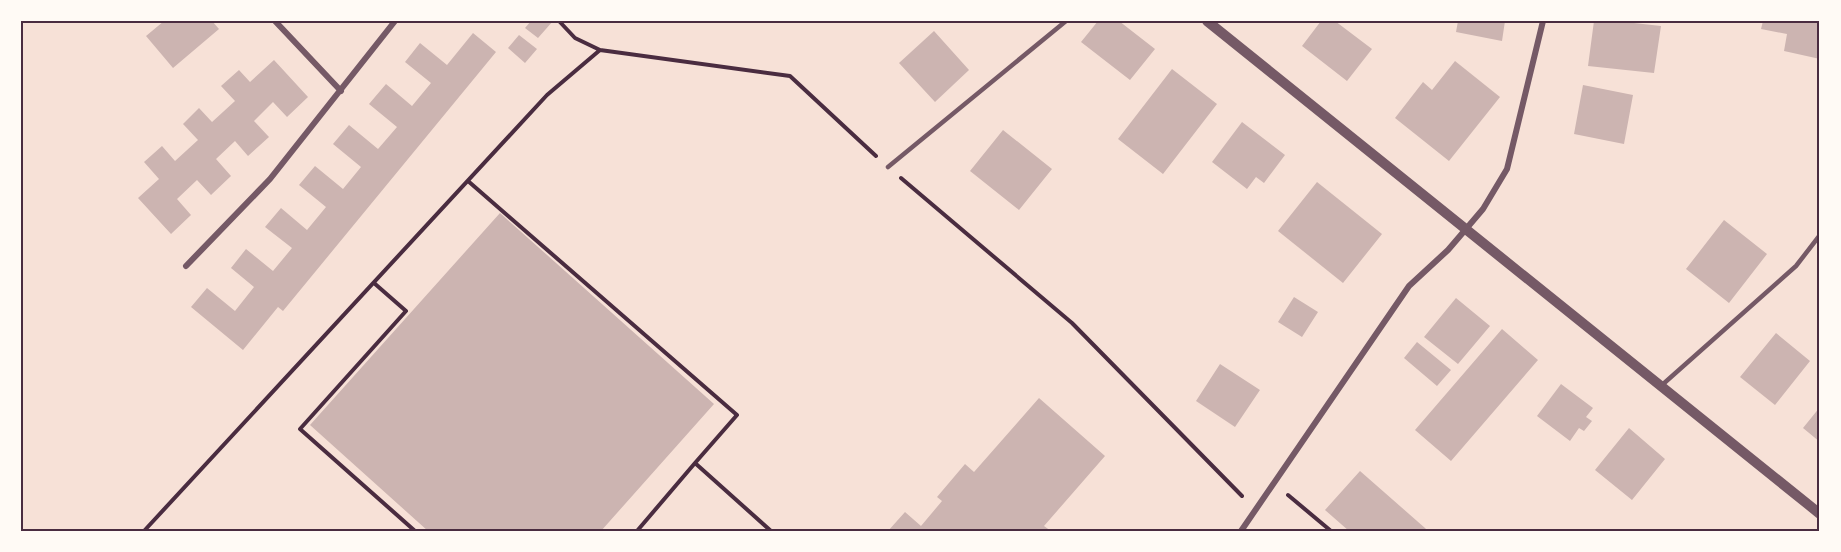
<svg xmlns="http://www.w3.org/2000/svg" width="1841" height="552" viewBox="0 0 1841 552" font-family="'Fira Sans Condensed',sans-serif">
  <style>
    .building { fill: #ccb4b1 }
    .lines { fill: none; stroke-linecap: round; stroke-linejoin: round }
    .path { stroke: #4a2c40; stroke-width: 4 }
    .service { stroke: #755966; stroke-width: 4.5 }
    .minor { stroke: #755966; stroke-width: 6 }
    .tertiary { stroke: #755966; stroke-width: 10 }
    .neatline { fill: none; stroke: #4a2c40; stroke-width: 2 }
  </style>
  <rect width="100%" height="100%" fill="#f7e1d7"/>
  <path class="building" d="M164 21H212L219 29 173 68 146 36Z
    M531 21H553L538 38 525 28Z
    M1098 21H1119L1155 49 1130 80 1081 42Z
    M1321 21H1335L1372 49 1347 81 1302 46Z
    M1458 21H1505L1502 41 1456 32Z
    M1594 21H1634V23L1661 26 1654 73 1588 66Z
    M1763 21H1820V59L1784 51 1787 34 1761 29Z
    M934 31 969 70 935 102 899 63Z
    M473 33 496 52 283 311 278 307 243 350 191 307 207 288 235 311 254 287 231 268 246 249 273 271 292 248 265 227 281 208 307 230 326 207 299 185 315 166 343 189 361 167 333 144 349 125 378 149 397 127 369 104 386 84 412 106 431 83 405 62 420 43 447 65Z
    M519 35 537 49 525 63 508 48Z
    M274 60 308 97 287 117 273 102 254 121 269 137 248 156 235 141 216 159 231 176 211 195 197 180 177 199 191 215 171 234 138 198 159 179 144 162 162 146 175 161 198 140 183 124 199 108 212 122 235 101 221 86 239 70 250 82Z
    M1455 61 1500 97 1449 161 1395 118 1423 82 1432 90Z
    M1172 69 1217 104 1163 174 1118 139Z
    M1583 85 1633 95 1624 144 1574 134Z
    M1242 122 1285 155 1264 183 1256 177 1247 189 1212 162Z
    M1003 130 1052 169 1019 210 970 171Z
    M1317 182 1382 234 1343 283 1278 231Z
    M500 213 714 404 601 531H428L310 425Z
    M1724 220 1767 254 1729 303 1686 269Z
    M1294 297 1318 312 1302 337 1278 322Z
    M1456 298 1490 326 1458 364 1424 337Z
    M1502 329 1538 360 1451 461 1415 430Z
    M1776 333 1810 361 1775 405 1740 377Z
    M1417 342 1451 370 1437 386 1404 358Z
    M1220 364 1260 390 1235 427 1196 401Z
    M1561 384 1593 408 1586 417 1592 421 1584 431 1579 428 1570 441 1537 416Z
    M1039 398 1105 456 1044 526 1051 531H888L905 512 921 526 942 501 937 497 965 464 974 472Z
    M1820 407V442L1803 428Z
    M1629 428 1665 459 1632 500 1595 470Z
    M1360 471 1425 528 1428 531H1349L1325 510Z"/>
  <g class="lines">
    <path class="path" d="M559 21 575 38 600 50 790 76 876 156
      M901 178 1072 323 1242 496
      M468 181 737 415 695 463
      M374 283 406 311 300 429 415 531
      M1288 495 1331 531
      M144 531 547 95 600 50
      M637 531 695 463 771 531"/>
    <path class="service" d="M888 167 1066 21
      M1662 385 1796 266 1820 235"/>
    <path class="minor" d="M275 21 341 91
      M186 266 270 179 395 21
      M1241 531 1409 286 1448 250 1466 229 1483 209 1507 169 1543 21"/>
    <path class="tertiary" d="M1207 21 1820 514"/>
  </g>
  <rect width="1841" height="552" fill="none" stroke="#fffaf5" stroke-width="45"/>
  <rect x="22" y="22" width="1796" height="508" class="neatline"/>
</svg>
